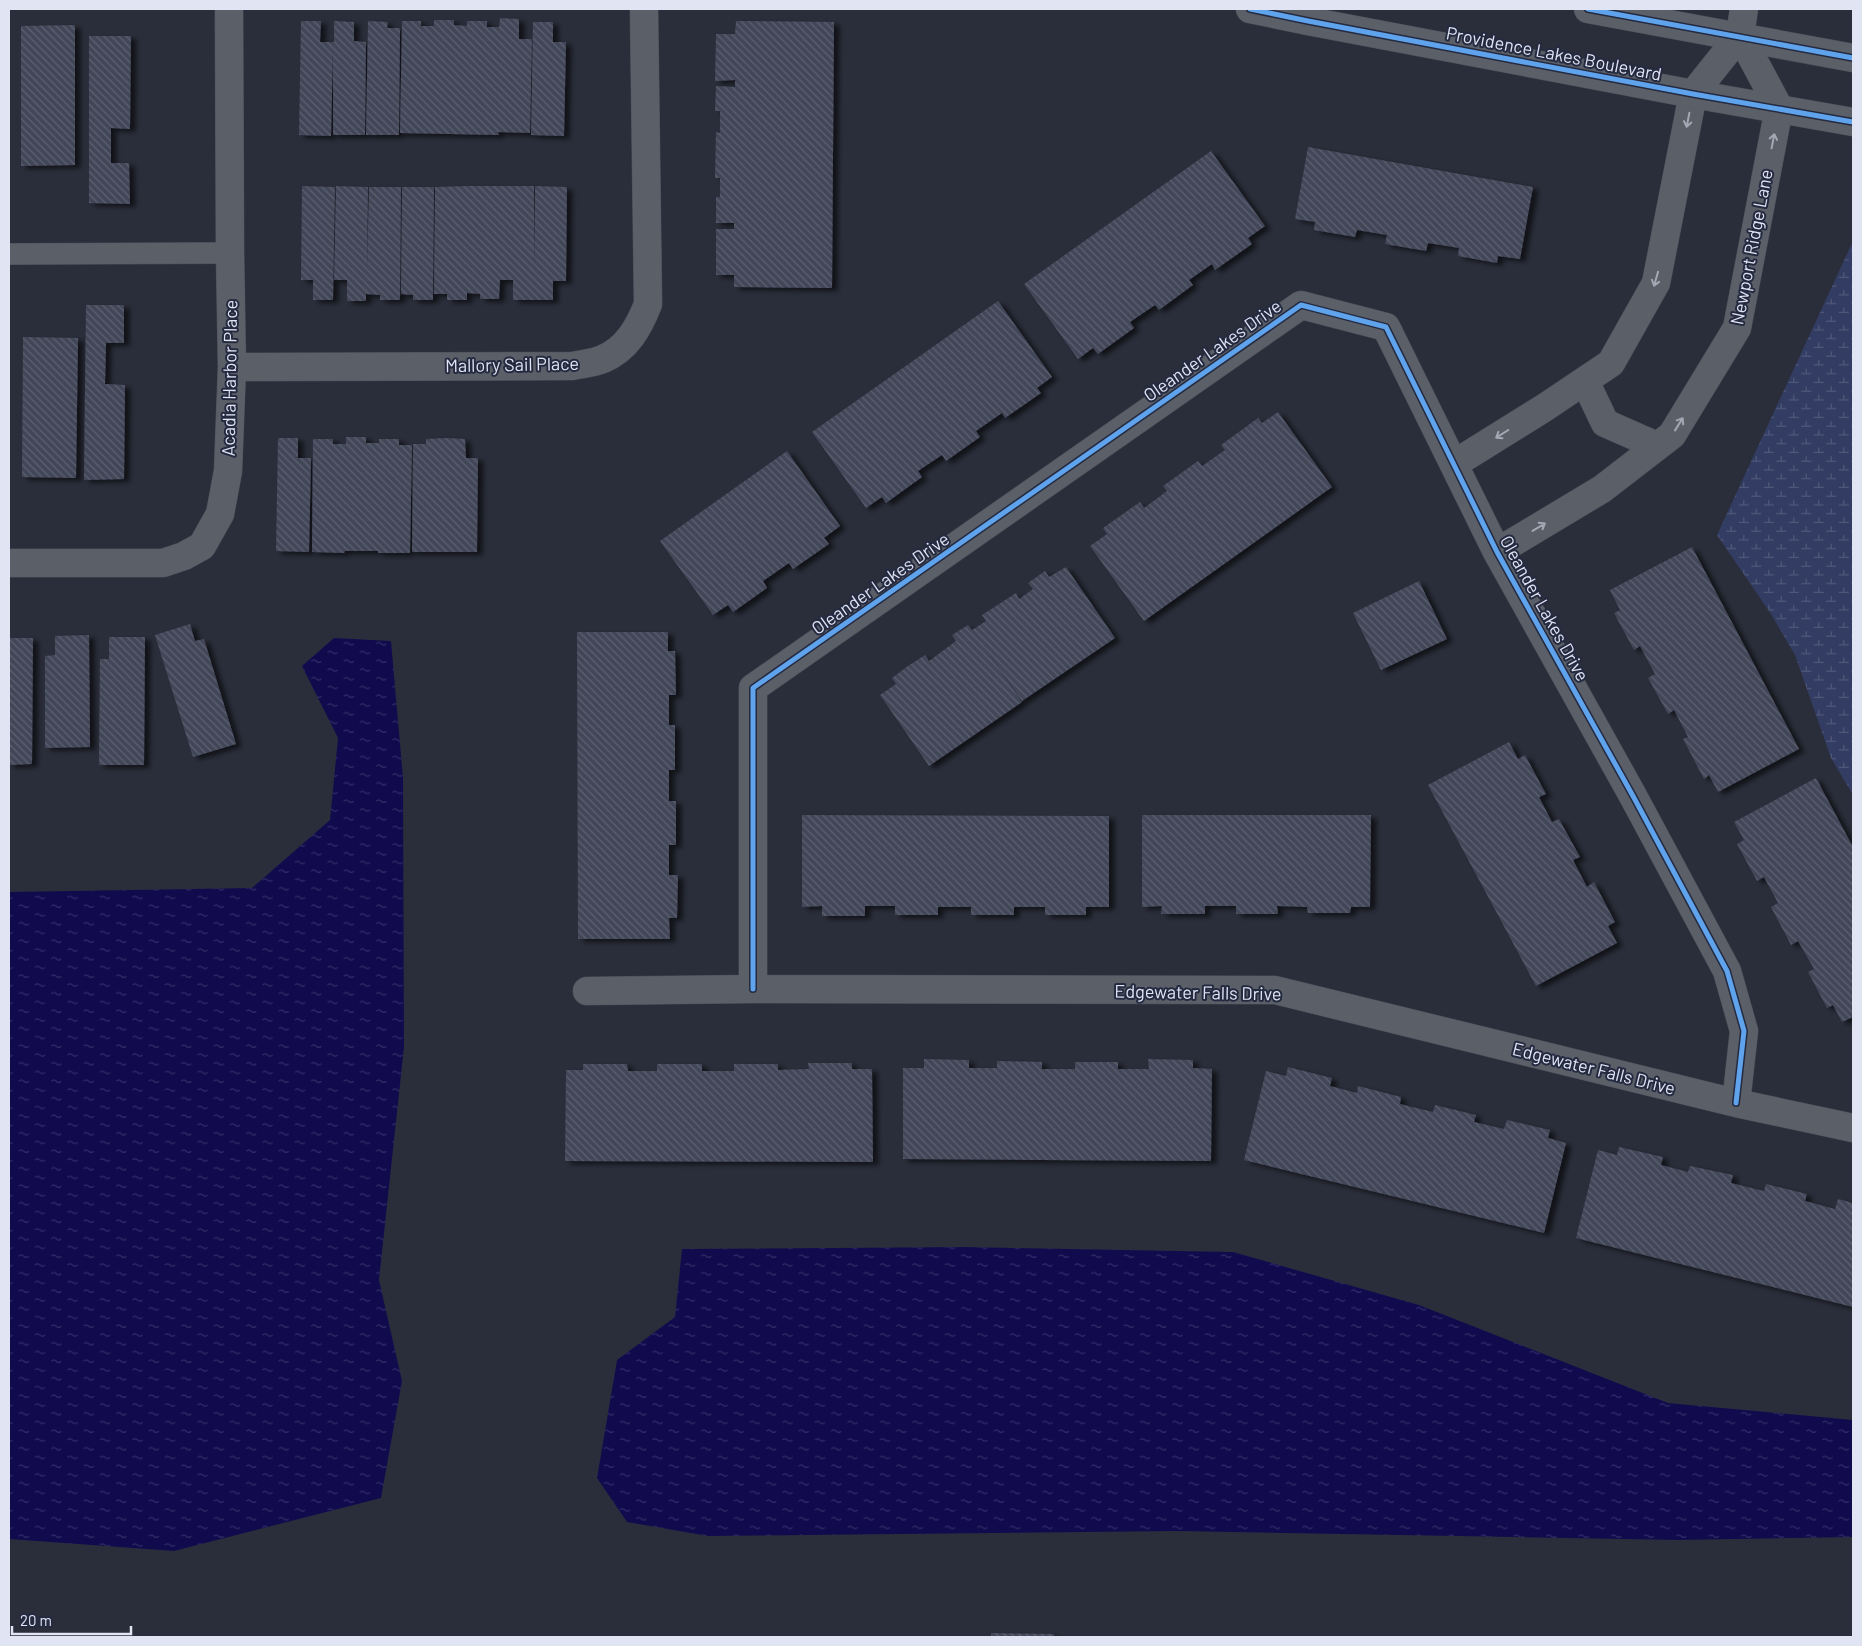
<svg xmlns="http://www.w3.org/2000/svg" width="1862" height="1646" viewBox="0 0 1862 1646" font-family="Barlow,sans-serif">
  <style>
    .wetland { fill: url(#wetland-marsh) }
    .water { fill: url(#water-ripples) }
    .building { fill: url(#building-back-hatch); filter: url(#shadow) }
    .lines { fill: none; stroke-linecap: round; stroke-linejoin: round }
    .service-casing { stroke: #494c57; stroke-width: 22 }
    .minor-casing { stroke: #494c57; stroke-width: 29 }
    .tertiary-casing { stroke: #494c57; stroke-width: 29 }
    .service { stroke: #5b5f67; stroke-width: 21 }
    .minor { stroke: #5b5f67; stroke-width: 28 }
    .tertiary { stroke: #5b5f67; stroke-width: 28 }
    .cycleway-casing { stroke: #242a40; stroke-width: 8 }
    .cycleway { stroke: #60a3ed; stroke-width: 5 }
    .oneway { stroke: #a4a8b4 }
    .labels { text-anchor: middle; dominant-baseline: central; stroke-width: 4; stroke-linejoin: round; paint-order: stroke }
    .street-label { font-size: 18px; fill: #e0e4f3; stroke: #242a40 }
  </style>
  <defs>
    <pattern id="wetland-marsh" width="20" height="14" patternUnits="userSpaceOnUse" patternTransform="scale(1.25)"><rect width="20" height="14" fill="#333c63"/><path d="M1 5h8M5 5V1M11 12h8M15 12V8" fill="none" stroke="#50587a"/></pattern>
    <pattern id="water-ripples" width="26" height="14" patternUnits="userSpaceOnUse" patternTransform="scale(1.25)"><rect width="26" height="14" fill="#110b4e"/><path d="M2 4q2-2 4 0t4 0M15 11q2-2 4 0t4 0" fill="none" stroke="#332e68"/></pattern>
    <pattern id="building-back-hatch" width="6" height="6" patternUnits="userSpaceOnUse" patternTransform="scale(1.25)"><rect width="6" height="6" fill="#424659"/><path d="M-1 5l2 2M0 0l6 6M5-1l2 2" fill="none" stroke="#5d6171"/></pattern>
    <filter id="shadow"><feDropShadow dx="5.5" dy="3" stdDeviation="2.5" flood-color="#0009"/></filter>
  </defs>
  <rect width="100%" height="100%" fill="#2a2e3a"/>
  <path class="wetland" d="M1853 241V795L1831 758 1795 655 1771 614 1717 535Z"/>
  <path class="water" d="M334 638 391 641 403 778 404 1047 379 1280 402 1381 381 1498 174 1551 9 1539V892L252 888 330 820 338 738 302 666Z
    M963 1247 1233 1252 1419 1305 1668 1403 1853 1420V1537L1678 1540 1178 1531 708 1536 627 1522 597 1478 617 1360 675 1317 682 1249Z"/>
  <path class="building" d="M500 18 519 19V39H532L530 133 498 132 499 135 400 133 402 21H421V26H434V20H454V25L467 26V21H487V27H499Z
    M301 21H321L320 42H334V21L354 22V41L366 42 365 135H333V49L331 136 299 135Z
    M368 21 388 22 387 28H400L399 135H366Z
    M736 21 834 22 832 288 734 287V275H716V229H734V223H716V197H720V178H715L716 132 720 133V111H715L716 86 735 87V80L715 81 716 34H735Z
    M533 22H553V42H566L564 136 531 135Z
    M75 25V165L21 166V26Z
    M89 36H131L130 129 111 128V163H129L130 204 89 203Z
    M1308 147 1533 187 1520 259 1498 256 1497 263 1458 256 1459 248 1428 243 1426 251 1385 244 1387 235 1357 230 1355 237 1314 230 1315 222 1295 219Z
    M1211 151 1265 226 1248 238 1252 244 1215 270 1212 264 1189 280 1193 285 1159 310 1155 305 1130 322 1134 328 1098 354 1093 348 1078 359 1024 284Z
    M302 186 335 187 333 300H313V280H301Z
    M336 186 368 187 367 274 369 187H401L400 300H380V295L366 294V301H347V280H334Z
    M467 186H534V273L535 186 567 187 566 281H553V300H513V280H500L499 299H480V294L467 293V300H447V294H434L435 187Z
    M402 187H434L433 300H413V295L401 294Z
    M998 301 1052 377 1037 388 1041 393 1005 418 1002 413 976 431 980 437 946 461 942 455 918 471 922 477 886 503 882 497 866 508 812 432Z
    M86 305H124V343H106L105 384 125 385 124 479 84 480Z
    M23 337 78 338 76 478 22 477Z
    M1278 412 1332 487 1144 621 1090 546 1107 534 1103 528 1140 502 1144 508 1167 491 1163 486 1198 461 1202 466 1225 450 1221 445 1258 418 1262 423Z
    M346 437H366V443H379V439H399V445H412L410 553H378V551H345L344 553 312 552 313 439H333V444H346Z
    M278 438H298V458H311L309 552 276 551Z
    M446 438 465 439 466 458H478L477 552H412L413 444H426V439Z
    M787 451 840 526 824 538 829 544 793 569 789 563 763 581 767 588 733 612 728 605 713 615 660 541Z
    M1692 547 1799 749 1718 792 1709 775 1704 779 1683 739 1688 737 1674 710 1668 714 1648 678 1655 674 1640 646 1634 650 1614 613 1620 610 1610 590Z
    M1066 567 1115 638 1022 701 981 642 1022 702 929 766 880 695 896 684 892 678 908 666 925 655 929 661 956 641 952 635 968 625 972 630 986 621 982 615 1016 593 1019 599 1033 589 1028 583 1045 571 1049 577Z
    M1419 581 1447 639 1381 670 1353 613Z
    M190 624 195 641 204 639 236 744 193 757 155 635Z
    M577 632H668V651H675L676 695H669V725H675V770H669V801H676V845H669V875H678L677 918H669L670 939H578Z
    M89 635 90 747 45 748V656L55 655V636Z
    M109 637H145L144 765H99L100 659H109Z
    M9 638H33L32 764 9 765Z
    M1509 742 1518 759 1525 755 1546 794 1539 797 1552 822 1559 819 1580 857 1573 860 1587 887 1594 882 1615 922 1608 926 1617 943 1536 986 1428 785Z
    M1816 778 1853 847V1017L1842 1022 1833 1005 1827 1008 1808 972 1814 969 1798 941 1791 945 1771 907 1778 903 1764 877 1757 881 1737 844 1744 840 1734 822Z
    M802 815 1109 816V907H1086V915H1045V907H1014V915H971V907H938V915H895V906H865V916H822V906L802 907Z
    M1142 815H1371L1370 907H1351L1350 913H1308L1307 907 1277 906 1278 914H1236V906H1205V914H1161L1162 906 1142 907Z
    M924 1059 969 1060V1068H997V1061L1042 1062V1069H1075V1062H1118V1069H1149L1148 1059 1193 1060V1068L1212 1069 1211 1161 903 1159V1068H924Z
    M808 1063H852V1069H872L873 1162 565 1161 566 1070H583V1064H627L628 1071H657V1064H702V1071H734V1064H778V1070L809 1069Z
    M1288 1067 1332 1078 1330 1086 1357 1093 1358 1086 1401 1097 1400 1104 1433 1112 1435 1105 1476 1115 1474 1122 1504 1129 1507 1120 1550 1130 1548 1138 1566 1143 1544 1233 1244 1160 1266 1071 1286 1076Z
    M1619 1147 1663 1157 1661 1165 1688 1172 1690 1166 1733 1175 1731 1183 1764 1191 1766 1184 1807 1194 1805 1201 1835 1209 1838 1199 1853 1203V1307L1576 1238 1598 1150 1617 1155Z
    M991 1633 1054 1634V1637H991Z"/>
  <g class="lines">
    <defs>
      <path id="service" d="M9 254 230 253"/>
      <path id="minor" d="M232 367 572 366C582 364 594 363 603 359 627 349 639 327 648 304L644 9
        M1585 381 1605 423 1657 446
        M1454 464 1544 408 1611 363 1656 283 1693 94 1740 35 1744 9
        M1497 552 1602 489 1672 435 1737 328 1779 108 1740 35
        M9 563H163L184 556 202 546 220 514 228 471 232 367 230 253 229 9
        M753 989V688L1301 305 1386 327 1497 552 1633 796 1727 971 1744 1031 1736 1103
        M587 991 753 989 1275 990 1736 1103 1853 1128"/>
      <path id="tertiary" d="M1250 9 1308 21 1693 94 1853 122
        M1588 9 1853 58"/>
    </defs>
    <use href="#service" class="service-casing"/>
    <use href="#minor" class="minor-casing"/>
    <use href="#tertiary" class="tertiary-casing"/>
    <use href="#service" class="service"/>
    <use href="#minor" class="minor"/>
    <use href="#tertiary" class="tertiary"/>
    <defs>
      <path id="cycleway" d="M1250 9 1308 21 1693 94 1853 122
        M1588 9 1853 58
        M753 989V688L1301 305 1386 327 1497 552 1633 796 1727 971 1744 1031 1736 1103"/>
    </defs>
    <use href="#cycleway" class="cycleway-casing"/>
    <use href="#cycleway" class="cycleway"/>
  </g>
  <defs><path id="oneway-shaft" d="M-6 0H5M1.5-3L5.5 0L1.5 3" fill="none" stroke-width="1.6" stroke-linecap="round" stroke-linejoin="round" transform="scale(1.25)"/></defs>
  <g class="oneway">
    <use href="#oneway-shaft" transform="translate(1688 120) rotate(101)"/>
    <use href="#oneway-shaft" transform="translate(1773 141) rotate(-79)"/>
    <use href="#oneway-shaft" transform="translate(1656 279) rotate(106)"/>
    <use href="#oneway-shaft" transform="translate(1679 424) rotate(-58)"/>
    <use href="#oneway-shaft" transform="translate(1502 434) rotate(148)"/>
    <use href="#oneway-shaft" transform="translate(1539 527) rotate(-31)"/>
  </g>
  <g class="labels">
    <g class="street-label">
      <text transform="translate(1554 53) rotate(11)">Providence Lakes Boulevard</text>
      <text transform="translate(1751 247) rotate(-79)">Newport Ridge Lane</text>
      <text transform="translate(1212 350) rotate(-35)">Oleander Lakes Drive</text>
      <text transform="translate(512 364) rotate(-1)">Mallory Sail Place</text>
      <text transform="translate(229 378) rotate(-89)">Acadia Harbor Place</text>
      <text transform="translate(880 583) rotate(-35)">Oleander Lakes Drive</text>
      <text transform="translate(1545 608) rotate(61)">Oleander Lakes Drive</text>
      <text transform="translate(1198 992) rotate(1)">Edgewater Falls Drive</text>
      <text transform="translate(1594 1068) rotate(14)">Edgewater Falls Drive</text>
    </g>
  </g>
  <rect width="1862" height="1646" fill="none" stroke="#e0e4f3" stroke-width="20"/>
  <path d="M12 1626v8h119v-8" fill="none" stroke="#e0e4f3" stroke-width="2.5"/>
  <text x="20" y="1626" font-size="15" fill="#e0e4f3" stroke="#242a40" stroke-width="4" paint-order="stroke">20 m</text>
</svg>
